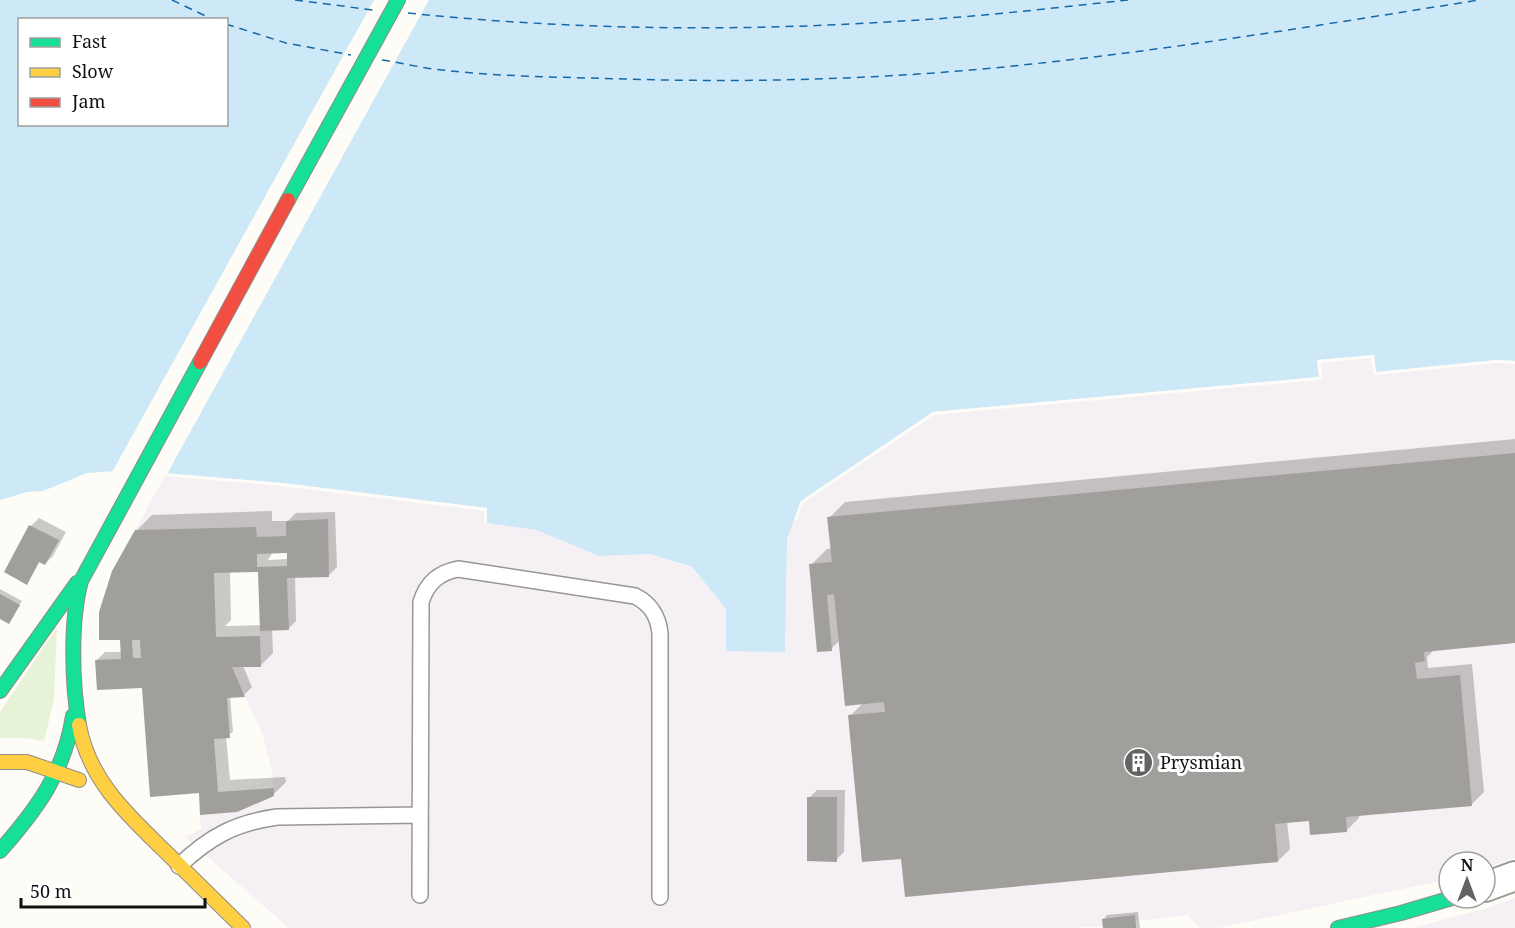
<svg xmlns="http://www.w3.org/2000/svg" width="1515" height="928" viewBox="0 0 1515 928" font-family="'Noto Serif',serif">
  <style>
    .industrial { fill: #f5f0f3 }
    .green { fill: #e7f3d7 }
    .water { fill: #cde8f7; fill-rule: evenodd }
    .pier { fill: #fdfcf7 }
    .shadow { fill: #0003; fill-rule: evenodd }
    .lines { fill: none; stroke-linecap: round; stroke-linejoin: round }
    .ferry { stroke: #1768a6; stroke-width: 1.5; stroke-dasharray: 8 6; stroke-linecap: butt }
    .building { fill: #a19f9c; fill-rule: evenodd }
    .lane-casing { stroke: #979795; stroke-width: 18 }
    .street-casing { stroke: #979795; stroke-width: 32 }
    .fast-casing { stroke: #8e8d8b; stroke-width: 16 }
    .slow-casing { stroke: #8e8d8b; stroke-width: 16 }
    .jam-casing { stroke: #8e8d8b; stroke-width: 16 }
    .lane { stroke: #fffffe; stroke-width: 15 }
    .street { stroke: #fffffe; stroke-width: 28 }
    .fast { stroke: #16e098; stroke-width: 14 }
    .slow { stroke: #ffcf43; stroke-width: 14 }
    .jam { stroke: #f24e42; stroke-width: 14 }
    .labels { text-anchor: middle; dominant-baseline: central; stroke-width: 6; stroke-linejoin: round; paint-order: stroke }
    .poi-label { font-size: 18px; fill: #111; stroke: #fff; text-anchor: start }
  </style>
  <rect width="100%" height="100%" fill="#fdfcf7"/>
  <path class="industrial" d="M1374 355 1515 361V858L1485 868V862H1449V879L1218 928H1200L1187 915 1136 921V928H1103L1102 926 1072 928H289L185 837 201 829 200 815 237 812 274 796 272 770 263 736 232 667 261 666 260 631 289 630 286 536 257 537 256 527 135 530 166 474 282 483 487 508V523L535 530 599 556 650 554 692 568 726 609 785 651 787 539 801 501 933 412 1319 377 1317 360Z
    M1515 898V928H1411L1484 909Z"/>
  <path class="green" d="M57 627 54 699 44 741 25 738H0V712Z"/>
  <path class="water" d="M0 0H1515V361L1497 360 1376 372 1374 355 1318 360 1319 377 933 412 801 501 787 539 785 652 726 651V609L692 567 650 554 599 556 536 530 487 523 486 508 282 483 129 470 87 473 43 491 27 492 0 500ZM20 20H226V124H20Z"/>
  <path class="pier" d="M374 0H429L167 474 282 483 487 508V523H484V511L281 486 129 473 111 474Z
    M1374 355 1376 372 1497 360 1515 361V364L1498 363 1375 375 1373 373 1371 358 1321 363 1322 377 1319 380 934 415 803 503 797 520H794L801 501 933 412 1319 377 1317 360Z"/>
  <path class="shadow" d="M1515 439V642L1435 649 1427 657 1428 668 1472 664 1484 792 1472 804 1359 815V818L1347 830 1310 819 1287 821 1290 849 1278 861 903 857 850 716 863 703 840 640 831 649 811 565 827 549 832 548 829 518 845 502Z
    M272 511V521H288L296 513 335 512 337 567 329 575 295 576 296 621 288 629H272L273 653 261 665 243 666 252 687 244 695 230 696 233 732 226 736 230 780 285 777 286 782 273 795 200 792 144 687 97 660 105 652H122L136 531 152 515ZM288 550V559L268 560 273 552ZM259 570 261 625 225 626 231 620 230 571Z
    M39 518 66 532 53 556 45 564 40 561 27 583 18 550 31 526Z
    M0 589 22 601 9 622 0 617Z
    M817 790H845L844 852 836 860 809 798Z
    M1138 912 1140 928H1105L1104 919 1107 915Z"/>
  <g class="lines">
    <path class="ferry" d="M172 0 214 20
      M295 0 373 10
      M408 13C571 30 738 32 902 21 978 17 1053 8 1128 0
      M226 24 286 43 351 55
      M382 60C402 63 422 68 442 70 502 77 564 77 625 79 757 83 891 79 1023 65 1176 49 1327 24 1479 0"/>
  </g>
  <path class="building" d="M1515 453V643L1424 652 1425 661 1415 663 1417 679 1460 675 1472 806 1346 817 1347 832 1310 835 1309 821 1275 824 1278 862 905 897 901 859 862 862 848 715 885 712 884 702 845 706 834 594 827 595 832 651 817 652 809 564 832 562 827 517Z
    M328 519 329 577 287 578 289 630 260 631 258 572 214 573 216 637 260 636 261 667H232L245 697 227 698 230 738 214 739 218 792 274 788V796L237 812 200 815 199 793 150 797 142 688 97 690 95 660 121 659 120 640H99V612L112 571 135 530 256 527 257 537 286 536V521ZM287 553V566L257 567V554ZM132 640H140L141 658H133Z
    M29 525 59 540 45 565 39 562 27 585 4 572Z
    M0 594 20 605 9 624 0 619Z
    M807 797H837V862L807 861Z
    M1135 915 1136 928H1103L1102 919Z"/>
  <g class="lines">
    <defs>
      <path id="lane" d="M179 866C209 837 235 823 277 817L420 815
        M420 895 421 602C427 583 438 573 458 569L635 596C651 604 658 616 660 633V897"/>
      <path id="street" d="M1485 887 1515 876"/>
      <path id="fast" d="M288 200 398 0
        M0 691 77 583
        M79 725C72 683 70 622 81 581L200 362
        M0 851C37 809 64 773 73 716
        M1338 928 1401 913 1452 898"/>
      <path id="slow" d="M79 725C89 782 131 818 170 856 194 880 219 904 243 928
        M0 762H27L79 780"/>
      <path id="jam" d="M200 362 288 200"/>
    </defs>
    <use href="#lane" class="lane-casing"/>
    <use href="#street" class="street-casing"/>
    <use href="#fast" class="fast-casing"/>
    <use href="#slow" class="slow-casing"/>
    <use href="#jam" class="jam-casing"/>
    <use href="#lane" class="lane"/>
    <use href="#street" class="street"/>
    <use href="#fast" class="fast"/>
    <use href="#slow" class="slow"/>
    <use href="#jam" class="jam"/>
  </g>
  <defs>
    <symbol id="building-disc" viewBox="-11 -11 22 22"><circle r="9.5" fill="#646362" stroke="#fff"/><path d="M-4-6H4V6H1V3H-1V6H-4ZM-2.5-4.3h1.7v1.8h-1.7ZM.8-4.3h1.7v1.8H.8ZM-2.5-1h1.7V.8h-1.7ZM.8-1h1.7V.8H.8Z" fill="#fff"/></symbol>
  </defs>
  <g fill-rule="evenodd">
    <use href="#building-disc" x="1122" y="746" width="33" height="33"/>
  </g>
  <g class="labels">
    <g class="poi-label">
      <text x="1160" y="762">Prysmian</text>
    </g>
  </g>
  <rect x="18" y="18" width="210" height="108" fill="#ffffff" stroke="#a0a0a0" stroke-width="1.5"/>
  <rect x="30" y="38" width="30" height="9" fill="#16e098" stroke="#a0a0a0" stroke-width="1.5"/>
  <text x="72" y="48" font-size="18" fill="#111111">Fast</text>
  <rect x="30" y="68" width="30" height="9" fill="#ffcf43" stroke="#a0a0a0" stroke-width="1.5"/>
  <text x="72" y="78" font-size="18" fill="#111111">Slow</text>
  <rect x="30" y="98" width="30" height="9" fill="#f24e42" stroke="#a0a0a0" stroke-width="1.5"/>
  <text x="72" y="108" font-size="18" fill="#111111">Jam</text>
  <g transform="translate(1467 880)"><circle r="28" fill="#ffffff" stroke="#a0a0a0" stroke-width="1.5"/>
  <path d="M0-4.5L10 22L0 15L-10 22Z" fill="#646362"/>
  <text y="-9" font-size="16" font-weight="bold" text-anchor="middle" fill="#111111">N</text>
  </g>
  <path d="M21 898v9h184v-9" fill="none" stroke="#111111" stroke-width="3"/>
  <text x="30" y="898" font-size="18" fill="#111111" stroke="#ffffff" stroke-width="4.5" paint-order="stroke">50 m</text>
</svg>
